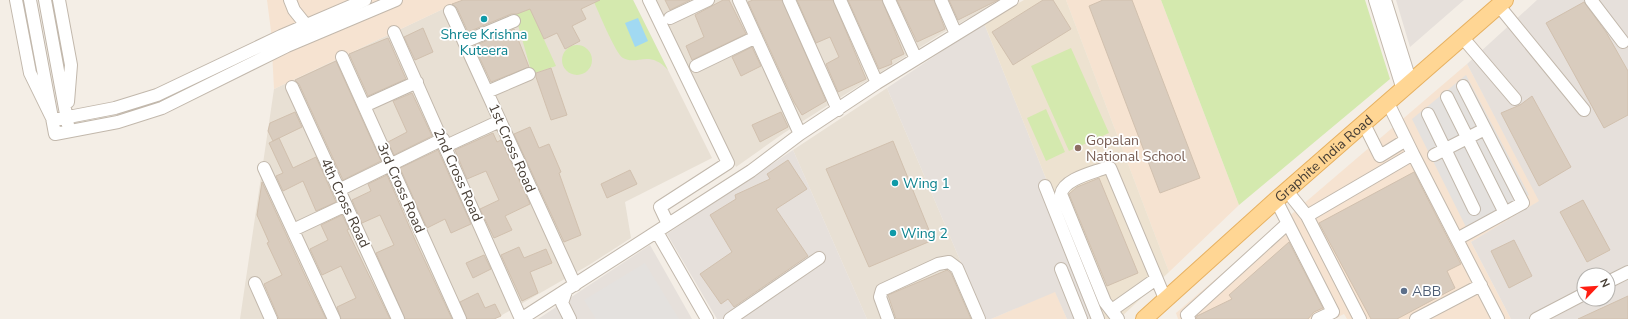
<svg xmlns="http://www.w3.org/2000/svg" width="1628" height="319" viewBox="0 0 1628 319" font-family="'Nunito Sans',sans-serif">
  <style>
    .residential { fill: #e8e0d4 }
    .commercial { fill: #f6e3d1 }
    .industrial { fill: #e6e0db; fill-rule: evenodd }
    .education { fill: #ede2d0 }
    .green { fill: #d4e9ae }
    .parking { fill: #e4e1de }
    .water { fill: #a1d9f2 }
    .building { fill: #d9ccbe; stroke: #d1c0ae }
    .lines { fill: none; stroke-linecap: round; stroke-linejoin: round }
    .minor-casing { stroke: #c2b8ac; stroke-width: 14 }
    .major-casing { stroke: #e7b161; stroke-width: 18 }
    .minor { stroke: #fff; stroke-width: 12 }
    .major { stroke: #ffd694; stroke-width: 16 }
    .culture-dot { fill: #0f9aa8; stroke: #fff; stroke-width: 1.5 }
    .education-dot { fill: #8d6e63; stroke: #fff; stroke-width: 1.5 }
    .service-dot { fill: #5c6f8a; stroke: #fff; stroke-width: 1.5 }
    .labels { text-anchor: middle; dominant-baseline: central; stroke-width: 3.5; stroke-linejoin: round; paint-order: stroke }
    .culture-label { font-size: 14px; fill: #0d838f; stroke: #fff; text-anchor: start }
    .education-label { font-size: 14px; fill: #785e54; stroke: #fff; text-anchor: start }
    .street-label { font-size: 14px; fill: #473e35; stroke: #fff }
    .service-label { font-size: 14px; fill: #4e5e75; stroke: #fff; text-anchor: start }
  </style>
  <rect width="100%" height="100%" fill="#f4eee6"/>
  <path class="residential" d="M462 0H633L712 158 625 202 631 238 589 265 495 319H240L274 89Z
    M656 0H1002L949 29 784 133 736 167Z
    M887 88 985 319H867L793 150Z"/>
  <path class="commercial" d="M267 0H462L274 89 271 31Z
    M1066 0H1161L1239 205 1169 272Z
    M1467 64 1540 201 1471 242 1511 319H1347L1344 314 1334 319H1178L1176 313Z
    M1055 291 1067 319H991Z"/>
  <path class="industrial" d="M1396 0H1464L1410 47Z
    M1537 0H1628V319H1511L1471 242 1539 201 1467 64ZM1584 275H1608V299H1584Z
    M984 23 1102 319H1067L1055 292 991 319H985L887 88Z
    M793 150 867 319H717L667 234Z
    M650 245 692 319H538Z"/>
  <path class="education" d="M1024 0H1066L1169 272 1119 319H1102L984 23Z"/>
  <path class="green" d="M511 0H526L556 66 532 74Z
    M593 0H633L668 70C649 49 637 66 623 58 615 53 598 10 593 0Z
    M1161 0H1365L1390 79 1239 205Z
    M562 60a15 15 0 1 1 30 0a15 15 0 1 1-30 0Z
    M1071 48 1109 133 1069 151 1031 66Z
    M1046 109 1065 152 1046 161 1027 118Z"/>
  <path class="parking" d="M1466 75 1529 195 1466 227 1412 119Z
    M645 263 679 319H596L584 300Z"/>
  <path class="water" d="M638 18 648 41 635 47 625 23Z"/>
  <path class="building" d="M463 0H600L581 9 586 19 572 26 580 41 565 49 557 33 544 39 530 9 517 14H511L468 32 457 8 452 4Z
    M665 0H690L670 10Z
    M723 0H729L746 34 692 60 686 46 704 37 695 15Z
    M753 0H782L826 101 802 115 794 102 748 2Z
    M797 0H833L866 79 838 92 826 64 839 57 830 37 816 43Z
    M848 0H882L904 54 891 60 892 64 879 69Z
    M897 0H934L945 29 917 42Z
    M949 0H998L958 20Z
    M1043 0H1053L1071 29 1013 65 992 32Z
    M1103 0H1132L1200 178 1160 193 1089 6Z
    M1584 2 1606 32 1628 71V115L1604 128 1546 23Z
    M423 28 433 52 415 60 404 37Z
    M514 29 529 67 491 82 474 46Z
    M388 38 406 79 368 96 349 54Z
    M752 47 761 66 741 76 732 57Z
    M336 61 381 161 343 180 299 84 295 80Z
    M551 68 567 115 551 120 536 77V73Z
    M412 93 432 136 394 155 388 142 407 132 393 101Z
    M1532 96 1571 167 1539 186 1501 113 1520 105Z
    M295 112 302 127 273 141 268 131 270 123Z
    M781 112 788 127 760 142 752 125Z
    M530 127 539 148 549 144 561 172 559 173 581 235 564 242 514 134Z
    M493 133 497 142 501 140 530 204 505 216 512 230 494 238 480 209 499 200 486 171 467 179 455 150Z
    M279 138 293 168 316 157 336 202 316 211 303 181 283 191 276 176 283 173 269 143Z
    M893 141 933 240 869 267 826 169Z
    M438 150 471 224 451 233 445 219 427 228 400 168Z
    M788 160 807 189 776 209 808 256 734 307 728 299 721 304 700 274 732 252 710 215 736 199 735 195 770 179 767 174Z
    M630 170 637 184 607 198 601 184Z
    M1414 172 1461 264 1447 271 1455 288 1397 319H1371L1319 223Z
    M387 175 416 242 452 319H405L376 253 394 245 380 215 362 223 352 200 371 191 368 184Z
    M1099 178 1138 273 1107 286 1069 194 1077 187Z
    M262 182 308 282 326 319H279L264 284 282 275 267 243 269 242 257 215Z
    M1583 200 1610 250 1587 262 1560 212Z
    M342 215 349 229 347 230 390 319H341L337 307 356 298 341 266 322 275 310 249 328 240 321 225Z
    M1514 240 1532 276 1509 288 1491 251Z
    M1289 242 1323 308 1314 312 1308 319H1196L1197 316 1232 299 1229 295Z
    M519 247 524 258 546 249 552 263 530 272 538 293 522 301 501 255Z
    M484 255 491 269 473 278 466 263Z
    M947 270 951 273 971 319H896L888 295Z
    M478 293 485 308 495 304 501 316 494 319H467L460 302Z
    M1628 296V319H1578Z"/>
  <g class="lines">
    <defs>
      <path id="minor" d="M16 0 30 73 53 120 115 108 157 95 281 36 365 0
        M30 0 55 134 118 122 162 108 287 46 396 0
        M45 0 68 125
        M59 0 71 65 68 102
        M290 0 294 10 306 25
        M649 0 728 163 660 207 668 224
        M739 0 800 134
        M789 0 838 110
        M840 0 877 83
        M889 0 916 59
        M941 0 956 34
        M1375 0 1403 90
        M1385 0 1411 83
        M1591 0 1623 42
        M1499 6 1584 110
        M450 11 575 285
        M670 18 708 0
        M394 32 521 319
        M1463 38 1515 99
        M464 42 514 21
        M342 57 460 319
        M696 66 756 37
        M292 87 398 319
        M487 92 529 74
        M1447 97 1505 213
        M364 106 417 82
        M1428 114 1474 209
        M1364 124 1380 156 1406 140
        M446 146 500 121
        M1413 154 1498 319
        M1434 155 1485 129
        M264 168 334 319
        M1045 186 1098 319
        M339 190 443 139
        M1287 191 1307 216 1413 154 1388 103
        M1276 200 1333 312 1318 319
        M1307 216 1360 319
        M293 230 346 205
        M657 232 707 319
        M1457 239 1523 203 1463 86
        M1061 269 1081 319
        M1608 282 1628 272
        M255 283 271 319
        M566 291 562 303 570 319
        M1112 310 1156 279
        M521 319 751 171 800 134 877 83 1012 0
        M730 319 819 258
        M888 319 880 297 882 290 938 264 949 262 957 268 979 319
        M1118 319 1105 302 1061 194C1064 179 1092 173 1105 168H1110L1111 170 1166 301
        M1189 319 1187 315 1287 224
        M1416 319 1481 285
        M1536 319 1584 294"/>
      <g id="major">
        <path id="s1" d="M1144 319 1276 200 1505 0"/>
      </g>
    </defs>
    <use href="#minor" class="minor-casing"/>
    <use href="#major" class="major-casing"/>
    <use href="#minor" class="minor"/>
    <use href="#major" class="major"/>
  </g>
  <g class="culture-dot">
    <circle cx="484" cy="19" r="4"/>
    <circle cx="895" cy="183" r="4"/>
    <circle cx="893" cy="233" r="4"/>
  </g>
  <circle class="education-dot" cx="1078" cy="148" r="4"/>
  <circle class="service-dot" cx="1404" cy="291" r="4"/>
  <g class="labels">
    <g class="culture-label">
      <text x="484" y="34" text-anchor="middle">Shree Krishna<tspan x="484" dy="16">Kuteera</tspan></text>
      <text x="903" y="183">Wing 1</text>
      <text x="901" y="233">Wing 2</text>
    </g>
    <g class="education-label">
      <text x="1086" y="140">Gopalan<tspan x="1086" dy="16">National School</tspan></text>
    </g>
    <g class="street-label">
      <text transform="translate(512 148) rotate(66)">1st Cross Road</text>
      <text stroke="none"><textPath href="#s1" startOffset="241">Graphite India Road</textPath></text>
      <text transform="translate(458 175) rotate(66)">2nd Cross Road</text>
      <text transform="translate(401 188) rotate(66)">3rd Cross Road</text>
      <text transform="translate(345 203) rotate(65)">4th Cross Road</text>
    </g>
    <g class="service-label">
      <text x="1412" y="291">ABB</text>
    </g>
  </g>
  <g transform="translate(1596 287) rotate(65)"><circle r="19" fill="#ffffff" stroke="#b5b2ae"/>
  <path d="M0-3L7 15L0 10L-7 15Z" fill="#ff1e12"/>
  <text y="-6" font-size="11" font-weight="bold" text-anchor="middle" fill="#473e35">N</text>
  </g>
</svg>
